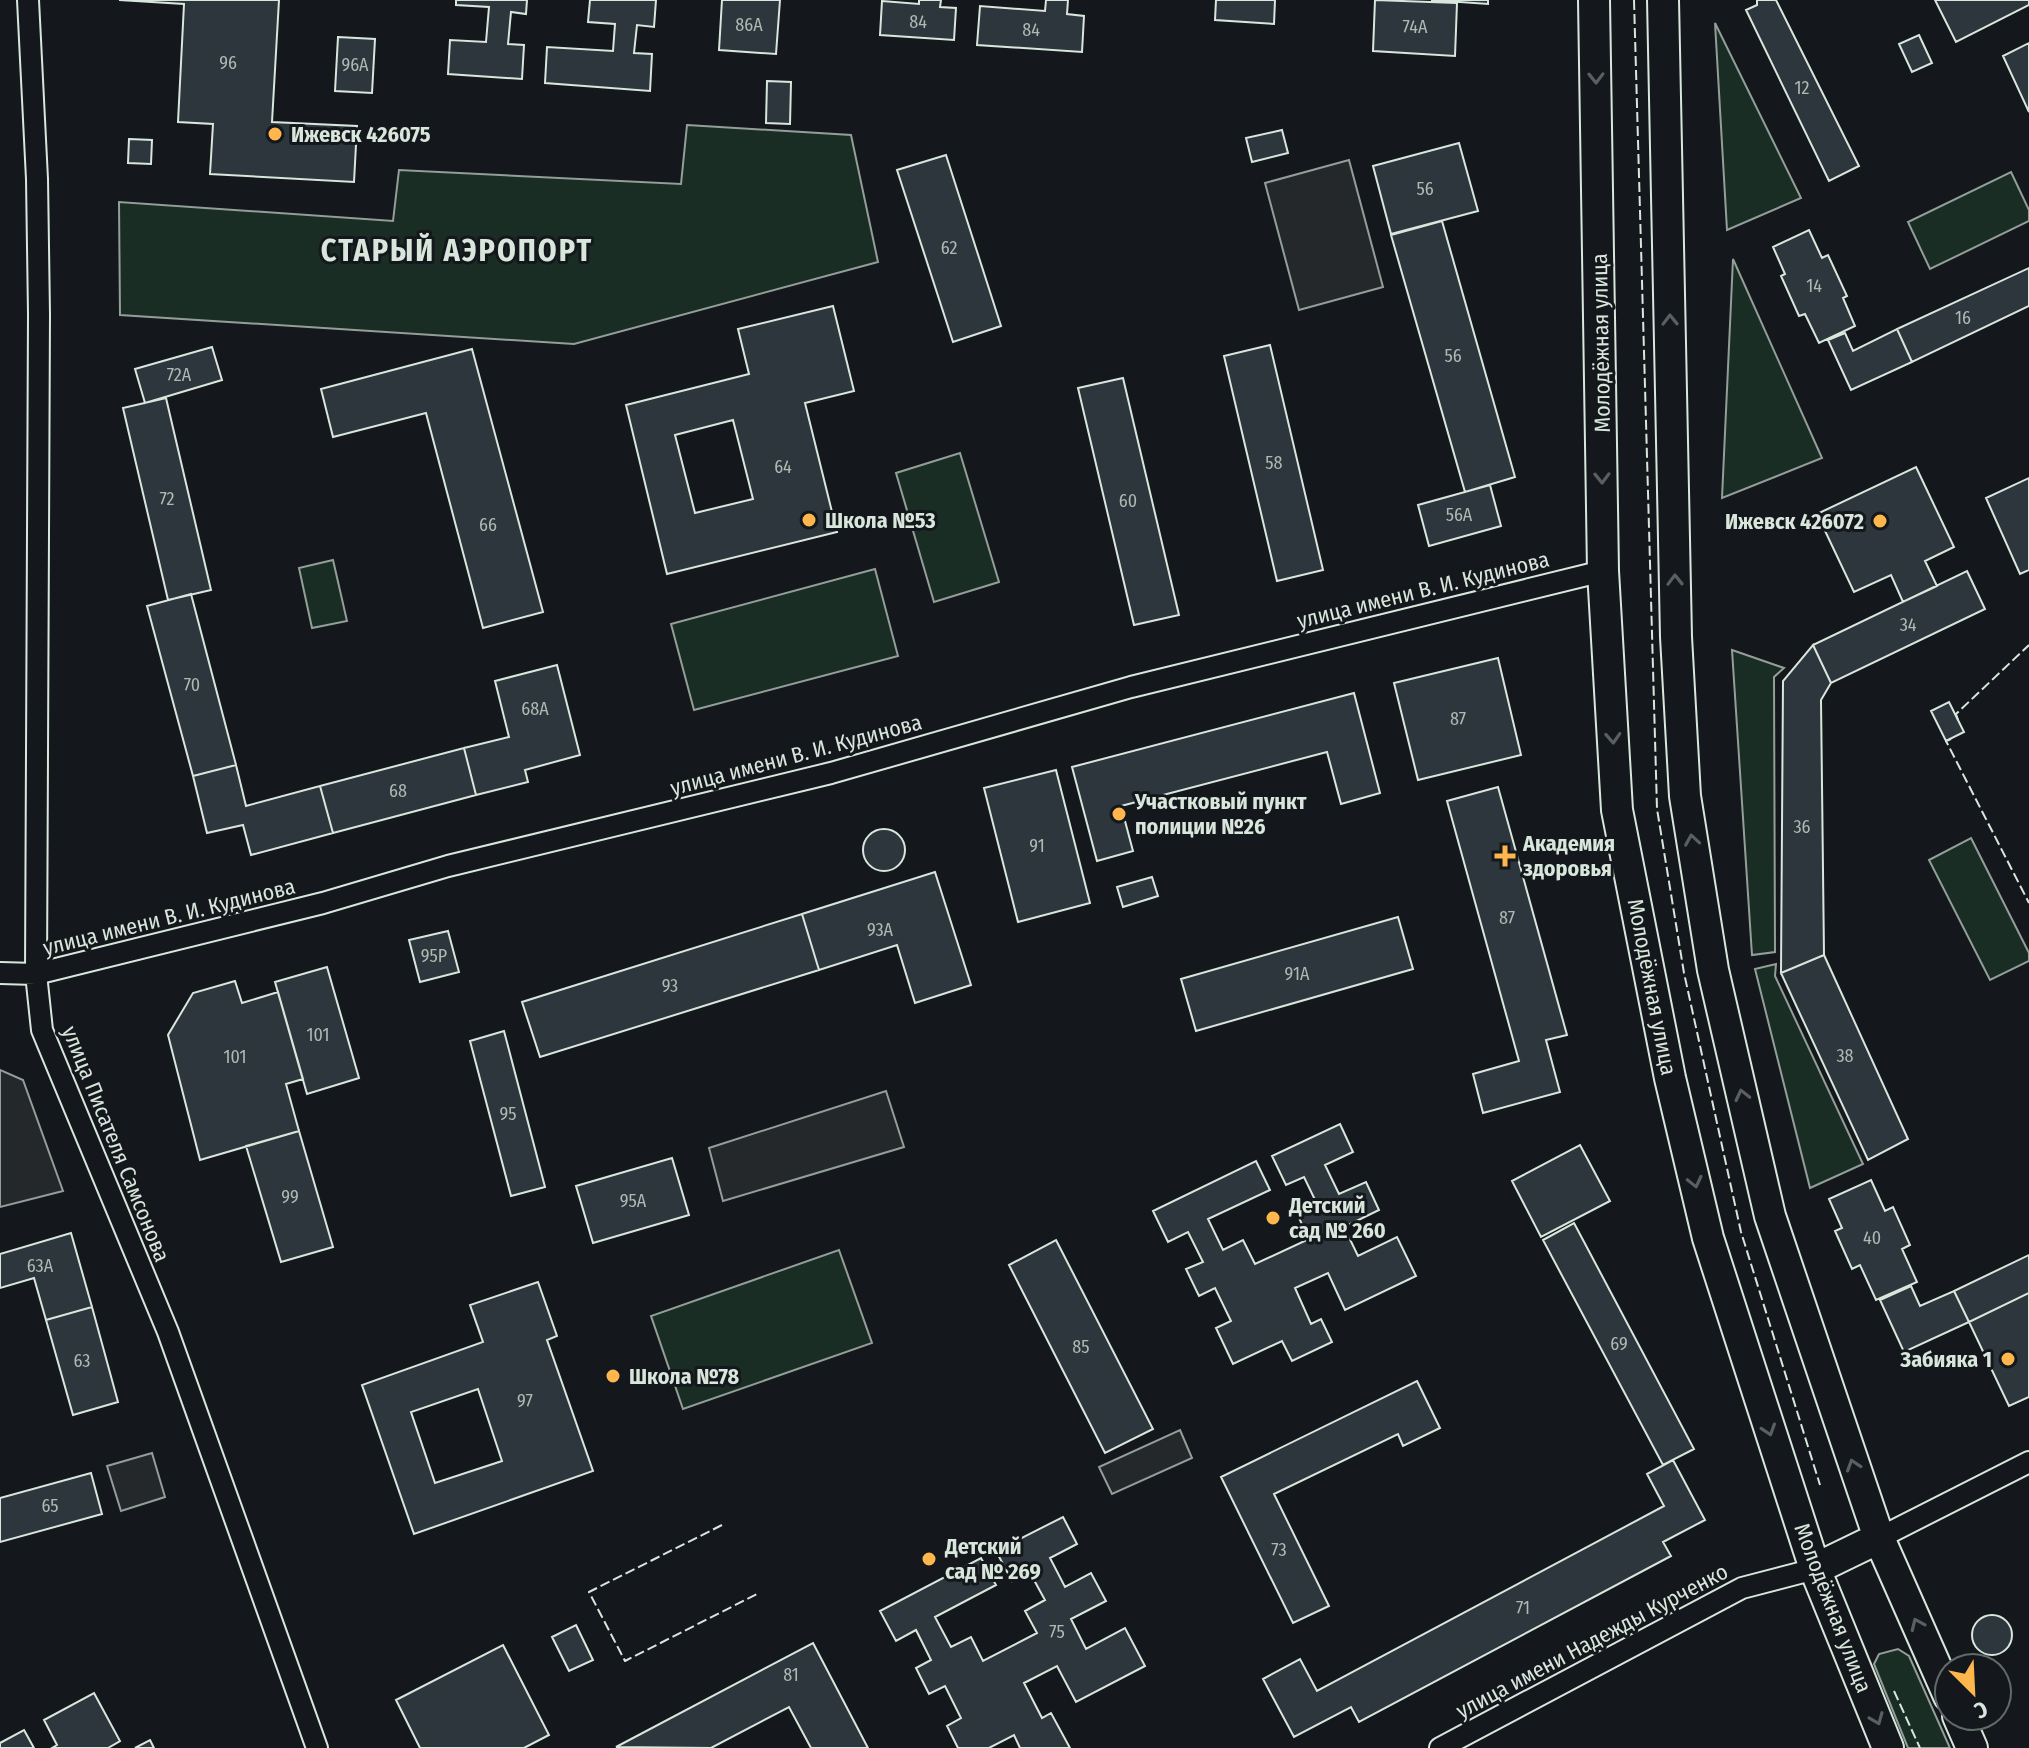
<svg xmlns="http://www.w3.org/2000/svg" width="2029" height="1748" viewBox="0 0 2029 1748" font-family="'Fira Sans Condensed',sans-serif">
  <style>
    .green { fill: #1a2d24; stroke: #939e99; stroke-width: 2 }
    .parking { fill: #24282b; stroke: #939e99; stroke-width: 2 }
    .building { fill: #2c363c; stroke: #d8e6dc; stroke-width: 2; fill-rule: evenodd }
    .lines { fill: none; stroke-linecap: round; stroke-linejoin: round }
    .minor-casing { stroke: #d8e6dc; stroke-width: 24 }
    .secondary-casing { stroke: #d8e6dc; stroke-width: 34 }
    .minor { stroke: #14181c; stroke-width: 20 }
    .secondary { stroke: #14181c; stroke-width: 30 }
    .fence { stroke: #d8e6dc; stroke-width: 2; stroke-dasharray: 10 4; stroke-linecap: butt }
    .oneway { stroke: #59605f }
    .poi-dot { fill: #ffb74d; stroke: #14181c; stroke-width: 3 }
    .labels { text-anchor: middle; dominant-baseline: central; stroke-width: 6; stroke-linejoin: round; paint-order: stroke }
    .number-label { font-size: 18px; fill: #adbab4 }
    .poi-label { font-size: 22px; font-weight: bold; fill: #d8e6dc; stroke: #14181c; text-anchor: start }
    .street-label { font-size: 22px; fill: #d8e6dc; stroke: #14181c }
    .district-label { font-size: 30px; font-weight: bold; letter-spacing: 2px; fill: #d8e6dc; stroke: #14181c }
  </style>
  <rect width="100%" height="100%" fill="#14181c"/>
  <path class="green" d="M1715 23 1801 198 1727 230Z
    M687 125 851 135 878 262 574 344 120 315 119 202 393 221 399 170 681 184Z
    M2011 172 2029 210V221L1930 269 1908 222Z
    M1733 259 1822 458 1722 498Z
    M960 453 999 582 934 602 896 473Z
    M333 560 347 621 312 628 299 568Z
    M875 569 898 656 694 710 671 624Z
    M1732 650 1784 668 1774 677 1775 952 1752 955Z
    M1971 838 2029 953V961L1990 980 1929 860Z
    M1776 964 1775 976 1863 1164 1810 1188 1755 969Z
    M839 1250 872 1343 683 1409 651 1316Z
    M1898 1649 1909 1656 1950 1748H1908L1874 1664 1879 1654Z"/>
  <path class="parking" d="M1349 160 1383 287 1299 310 1265 183Z
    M0 1070 23 1080 63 1191 0 1207Z
    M886 1091 904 1147 723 1201 709 1148Z
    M1180 1430 1192 1458 1112 1494 1099 1467Z
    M152 1453 165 1497 121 1511 107 1466Z"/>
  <path class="building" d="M119 0H279L272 122 357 126 354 182 210 174 213 124 178 122 184 4Z
    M456 0H527L526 14 511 12 508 44 524 45 522 79 448 74 450 40 486 42 489 7 456 5Z
    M590 0H656L654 27 637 25 634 53 652 54 650 91 545 83 547 47 613 51 615 24 588 22Z
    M722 0H780L776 54 719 50Z
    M919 0H941L940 7 956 8 954 40 880 35 882 1 919 4Z
    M1046 0H1068L1067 14 1084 16 1082 52 977 45 980 6 1045 11Z
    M1216 0H1275L1274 24 1215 20Z
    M1375 0 1457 3 1455 56 1373 51Z
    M1431 0H1488V4Z
    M1757 0H1776L1859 166 1829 181 1746 10 1757 5Z
    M1935 0H2029V5L1956 42Z
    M1919 35 1932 63 1912 72 1899 44Z
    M338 37 375 39 372 93 335 91Z
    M2029 43V112L2003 56Z
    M767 81 791 82 790 124 766 123Z
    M1282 130 1288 153 1252 162 1246 138Z
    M129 139 152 140 151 164 128 163Z
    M1459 143 1478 211 1391 234 1373 166Z
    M946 155 1001 326 953 342 897 170Z
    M1442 221 1515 477 1465 492 1391 235Z
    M1809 230 1822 258 1828 255 1847 296 1843 298 1855 326 1819 343 1805 314 1799 316 1781 276 1785 274 1773 247Z
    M2029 268V306L1912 362 1897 329Z
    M833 306 854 391 805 403 837 532 667 574 626 405 749 374 738 329ZM733 420 753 499 695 513 675 435Z
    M1897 329 1912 362 1851 390 1828 340 1845 333 1853 351Z
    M1270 345 1323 570 1277 581 1224 356Z
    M212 347 222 380 145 403 135 369Z
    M472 349 543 612 483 628 426 413 333 437 321 389Z
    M1123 378 1179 615 1134 625 1078 388Z
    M166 398 211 590 168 600 123 408Z
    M1916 467 1954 547 1925 561 1937 586 1903 602 1891 575 1854 592 1817 514Z
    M2029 478V570L2020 574 1986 498Z
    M1490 485 1501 526 1429 546 1418 505Z
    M1967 571 1985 609 1831 683 1813 645Z
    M191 594 236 765 193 776 147 606Z
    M1813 645 1831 683 1821 700 1824 955 1781 973 1783 681Z
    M1498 658 1521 755 1418 780 1394 683Z
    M557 665 580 755 525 770 528 782 476 795 464 748 509 737 495 681Z
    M1354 693 1380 793 1341 804 1327 752 1121 806 1133 851 1097 861 1072 767Z
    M1949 702 1964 732 1946 741 1931 711Z
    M464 748 476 795 333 833 320 786Z
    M236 765 246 806 320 786 333 833 251 855 243 825 207 833 193 776Z
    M1056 770 1090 903 1018 922 984 788Z
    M1498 787 1567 1035 1546 1040 1560 1092 1483 1113 1473 1074 1519 1061 1447 801Z
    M863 850a21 21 0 1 1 42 0a21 21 0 1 1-42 0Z
    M935 872 971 985 915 1003 897 945 819 970 802 914Z
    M1152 877 1158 896 1123 907 1117 887Z
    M802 914 819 970 540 1057 522 1002Z
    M1398 917 1413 969 1196 1031 1181 979Z
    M448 931 459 972 420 982 409 940Z
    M1824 955 1908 1139 1868 1160 1781 973Z
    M327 967 359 1078 307 1094 275 982Z
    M235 981 242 1003 278 992 303 1079 286 1084 299 1131 200 1160 168 1035 193 993Z
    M504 1031 545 1187 511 1196 470 1041Z
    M1340 1124 1353 1152 1325 1165 1339 1194 1366 1182 1379 1210 1344 1227 1358 1256 1397 1237 1416 1276 1345 1310 1328 1273 1295 1288 1311 1324 1321 1319 1332 1342 1292 1361 1282 1341 1233 1364 1216 1328 1231 1321 1215 1288 1199 1296 1186 1269 1203 1262 1188 1232 1168 1242 1153 1211 1256 1161 1270 1190 1208 1219 1223 1250 1243 1240 1255 1264 1309 1239 1298 1216 1318 1206 1304 1177 1286 1185 1272 1156Z
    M299 1131 333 1247 281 1262 246 1146Z
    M1580 1145 1610 1201 1541 1237 1512 1181Z
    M672 1158 689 1215 593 1243 576 1186Z
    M1871 1180 1885 1211 1893 1207 1910 1245 1902 1249 1917 1282 1876 1300 1860 1265 1852 1269 1835 1231 1842 1228 1829 1199Z
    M1574 1223 1694 1449 1663 1465 1543 1240Z
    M71 1233 92 1307 46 1320 34 1278 0 1288V1254Z
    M1056 1240 1153 1429 1105 1453 1009 1265Z
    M2029 1255V1293L1969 1322 1954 1291Z
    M538 1282 557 1336 547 1340 593 1471 414 1534 362 1385 483 1342 470 1305ZM478 1389 502 1461 435 1483 411 1412Z
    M1911 1286 1920 1306 1954 1291 1969 1322 1904 1352 1880 1300Z
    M2029 1293V1397L2009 1406 1969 1322Z
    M92 1307 118 1402 73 1415 46 1320Z
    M1417 1381 1440 1428 1403 1446 1398 1434 1274 1494 1329 1606 1293 1623 1221 1477Z
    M1673 1460 1705 1520 1663 1542 1671 1556 1359 1722 1351 1707 1294 1737 1263 1679 1300 1659 1317 1691 1664 1506 1647 1474Z
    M91 1473 102 1514 0 1542V1498Z
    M1063 1517 1077 1544 1050 1558 1065 1587 1091 1573 1106 1601 1071 1619 1086 1649 1125 1628 1145 1666 1076 1702 1057 1666 1024 1683 1042 1718 1051 1713 1070 1748H1020L1014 1735 989 1748H958L947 1726 961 1718 945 1686 929 1694 916 1668 931 1660 916 1630 896 1641 880 1611 981 1558 996 1585 935 1617 951 1647 971 1637 983 1661 1037 1633 1025 1611 1045 1600 1029 1571 1012 1581 996 1551Z
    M1972 1635a20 20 0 1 1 40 0a20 20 0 1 1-40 0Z
    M576 1625 593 1660 569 1671 552 1637Z
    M813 1643 868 1748H811L789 1707 711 1748 616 1747Z
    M503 1645 549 1735 524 1748H420L396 1700Z
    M94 1693 120 1741 108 1748H52L57 1745 44 1720Z
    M24 1730 34 1748H0V1743Z
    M150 1740 154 1748H135Z"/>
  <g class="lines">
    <defs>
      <path id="minor" d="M28 0 37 179 39 314 36 974 42 1030 168 1332 317 1748
        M0 973 36 974 323 903 448 866 831 773 1131 687 1603 571
        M1879 1538 2029 1462
        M1440 1748 1742 1588 1815 1569"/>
      <path id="secondary" d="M1594 0 1603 571 1617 810 1670 1078 1708 1238 1815 1569 1888 1748
        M1663 0 1676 637 1685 796 1713 970 1770 1216 1879 1538 1949 1696
        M1815 1569 1879 1538
        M1958 1716 1972 1748"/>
    </defs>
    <use href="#minor" class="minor-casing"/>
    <use href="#secondary" class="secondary-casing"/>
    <use href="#minor" class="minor"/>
    <use href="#secondary" class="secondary"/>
    <path class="fence" d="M1634 0 1657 809 1684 973 1741 1232 1820 1485
      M1958 720 1956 714 2029 645
      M1951 739 1946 741 2029 903
      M722 1525 589 1592 625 1661 759 1593
      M1894 1691 1920 1748"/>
  </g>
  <defs><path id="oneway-chevron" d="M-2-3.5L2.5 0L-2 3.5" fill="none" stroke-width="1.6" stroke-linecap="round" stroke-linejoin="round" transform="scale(2)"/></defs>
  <g class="oneway">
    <use href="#oneway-chevron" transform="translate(1596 78) rotate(89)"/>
    <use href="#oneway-chevron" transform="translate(1670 320) rotate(-91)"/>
    <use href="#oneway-chevron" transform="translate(1602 478) rotate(89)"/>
    <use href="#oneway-chevron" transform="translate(1675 580) rotate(-91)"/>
    <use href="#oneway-chevron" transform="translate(1613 738) rotate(87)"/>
    <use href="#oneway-chevron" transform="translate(1692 840) rotate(-99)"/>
    <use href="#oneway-chevron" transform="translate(1742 1095) rotate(-103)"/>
    <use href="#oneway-chevron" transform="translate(1695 1182) rotate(77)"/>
    <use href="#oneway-chevron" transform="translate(1769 1430) rotate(72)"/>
    <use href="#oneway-chevron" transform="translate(1853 1465) rotate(-108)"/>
    <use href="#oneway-chevron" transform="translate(1917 1624) rotate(-114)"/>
    <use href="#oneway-chevron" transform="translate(1877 1719) rotate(68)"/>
  </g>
  <g class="poi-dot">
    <circle cx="275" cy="134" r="8"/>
    <circle cx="809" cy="520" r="8"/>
    <circle cx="1880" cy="521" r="8"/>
    <circle cx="1119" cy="814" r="8"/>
    <path d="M1501 844h8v8h8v8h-8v8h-8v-8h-8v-8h8z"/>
    <circle cx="1273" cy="1218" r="8"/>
    <circle cx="2008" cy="1359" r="8"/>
    <circle cx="613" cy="1376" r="8"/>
    <circle cx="929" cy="1559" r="8"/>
  </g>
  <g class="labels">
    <g class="number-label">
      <text x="918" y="22">84</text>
      <text x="749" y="25">86А</text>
      <text x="1415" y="27">74А</text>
      <text x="1031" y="30">84</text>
      <text x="228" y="63">96</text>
      <text x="355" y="65">96А</text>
      <text x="1802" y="88">12</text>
      <text x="1425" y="189">56</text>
      <text x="949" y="248">62</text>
      <text x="1814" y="286">14</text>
      <text x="1963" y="318">16</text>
      <text x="1453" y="356">56</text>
      <text x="179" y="375">72А</text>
      <text x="1274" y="463">58</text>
      <text x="783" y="467">64</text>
      <text x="167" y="499">72</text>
      <text x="1128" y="501">60</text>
      <text x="1459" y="515">56А</text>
      <text x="488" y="525">66</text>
      <text x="1908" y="625">34</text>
      <text x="192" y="685">70</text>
      <text x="535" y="709">68А</text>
      <text x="1458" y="719">87</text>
      <text x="398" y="791">68</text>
      <text x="1802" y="827">36</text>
      <text x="1037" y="846">91</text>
      <text x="1507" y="918">87</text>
      <text x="880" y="930">93А</text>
      <text x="434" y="956">95Р</text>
      <text x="1297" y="974">91А</text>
      <text x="670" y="986">93</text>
      <text x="318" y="1035">101</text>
      <text x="1845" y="1056">38</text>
      <text x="235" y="1057">101</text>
      <text x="508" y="1114">95</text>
      <text x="290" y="1197">99</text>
      <text x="633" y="1201">95А</text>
      <text x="1872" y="1238">40</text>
      <text x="40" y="1266">63А</text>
      <text x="1619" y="1344">69</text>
      <text x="1081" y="1347">85</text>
      <text x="82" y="1361">63</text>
      <text x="525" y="1401">97</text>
      <text x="50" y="1506">65</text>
      <text x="1279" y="1550">73</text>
      <text x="1523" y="1608">71</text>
      <text x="1057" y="1632">75</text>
      <text x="791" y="1675">81</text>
    </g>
    <g class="poi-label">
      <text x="291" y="134">Ижевск 426075</text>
      <text x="825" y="520">Школа №53</text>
      <text x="1864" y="521" text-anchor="end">Ижевск 426072</text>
      <text x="1135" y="801">Участковый пункт<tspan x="1135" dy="25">полиции №26</tspan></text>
      <text x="1523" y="843">Академия<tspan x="1523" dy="25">здоровья</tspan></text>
      <text x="1289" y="1205">Детский<tspan x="1289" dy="25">сад № 260</tspan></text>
      <text x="1992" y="1359" text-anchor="end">Забияка 1</text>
      <text x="629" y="1376">Школа №78</text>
      <text x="945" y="1546">Детский<tspan x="945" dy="25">сад № 269</tspan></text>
    </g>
    <g class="street-label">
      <text transform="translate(1601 343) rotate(-91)">Молодёжная улица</text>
      <text transform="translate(1423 590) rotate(-14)">улица имени В. И. Кудинова</text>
      <text transform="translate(796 755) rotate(-15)">улица имени В. И. Кудинова</text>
      <text transform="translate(169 917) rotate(-14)">улица имени В. И. Кудинова</text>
      <text transform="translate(1652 987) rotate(79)">Молодёжная улица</text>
      <text transform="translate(116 1144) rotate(68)">улица Писателя Самсонова</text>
      <text transform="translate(1833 1608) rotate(69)">Молодёжная улица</text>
      <text transform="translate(1592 1641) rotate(-28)">улица имени Надежды Курченко</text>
    </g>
    <g class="district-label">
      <text x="457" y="251">СТАРЫЙ АЭРОПОРТ</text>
    </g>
  </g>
  <g transform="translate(1973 1692) rotate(156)"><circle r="38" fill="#14181c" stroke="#626a69" stroke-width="2"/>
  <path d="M0-6L14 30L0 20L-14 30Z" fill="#ffb74d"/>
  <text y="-12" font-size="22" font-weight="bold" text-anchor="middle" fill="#d8e6dc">С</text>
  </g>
</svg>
